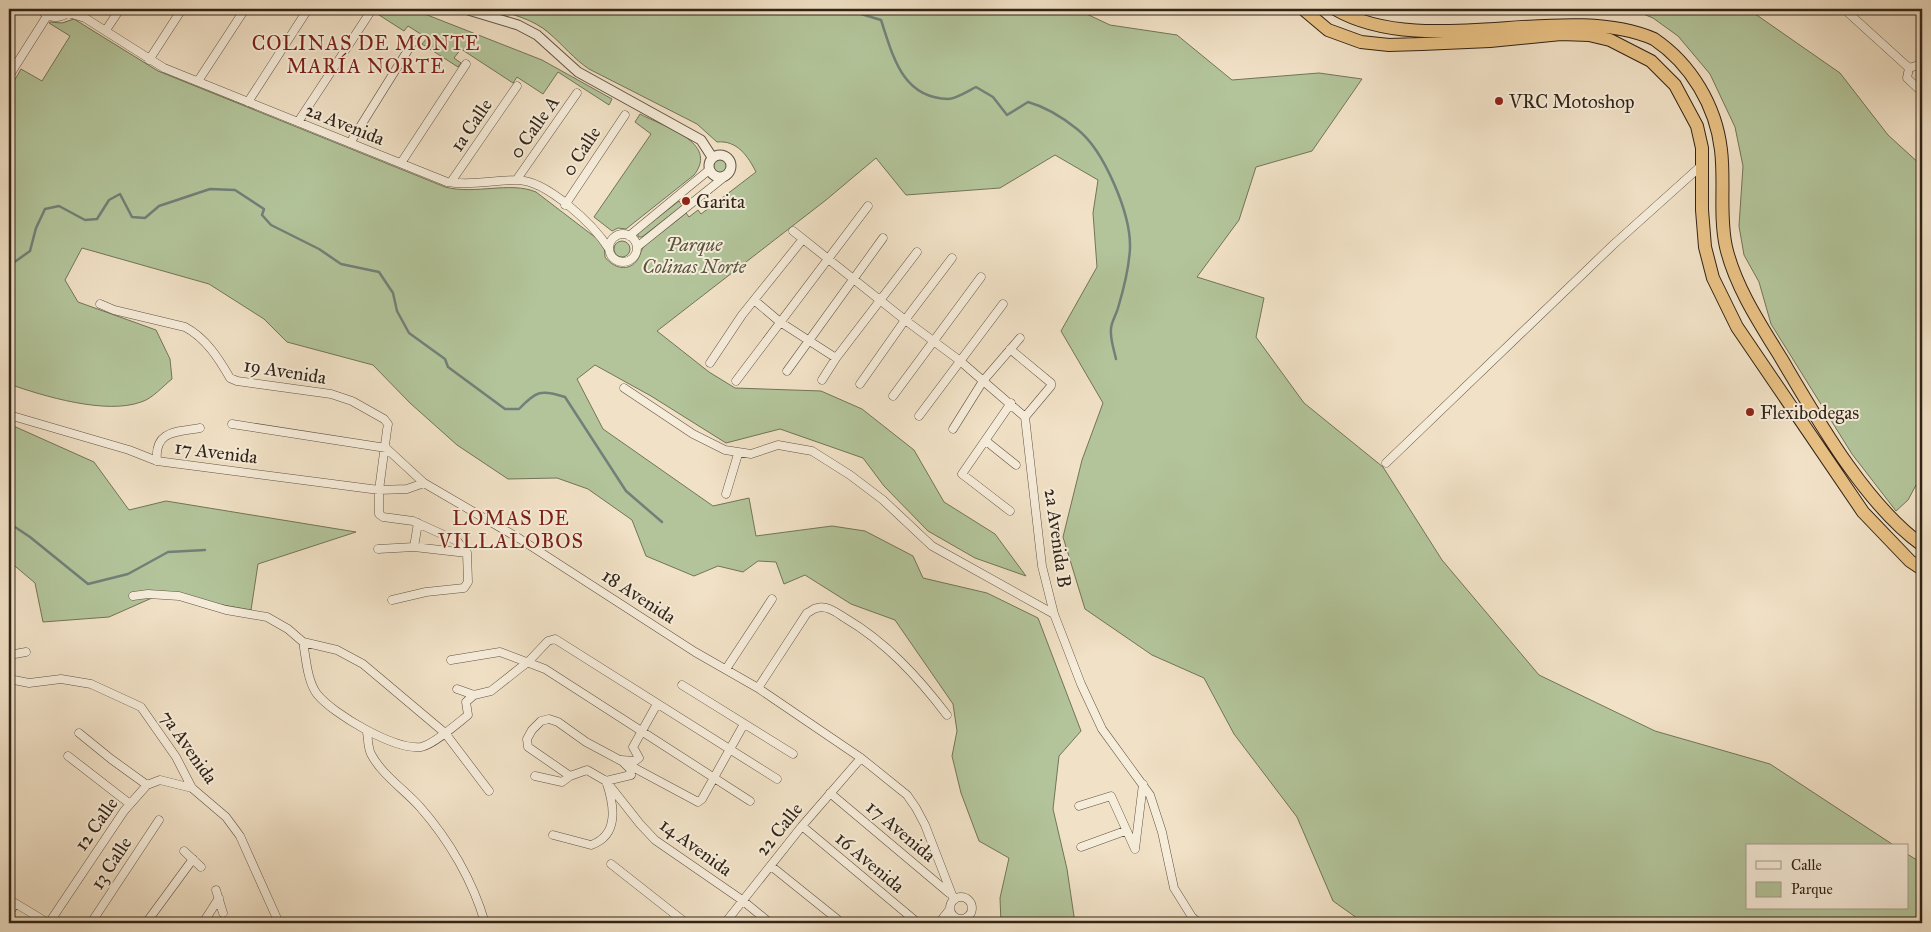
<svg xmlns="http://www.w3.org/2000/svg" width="1931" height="932" viewBox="0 0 1931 932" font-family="'IM FELL Great Primer',serif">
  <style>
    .green { fill: #b3c49a; stroke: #727458 }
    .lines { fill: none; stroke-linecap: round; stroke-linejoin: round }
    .stream { stroke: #718078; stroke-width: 2.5 }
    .minor-casing { stroke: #615343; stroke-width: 9 }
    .tertiary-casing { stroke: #615343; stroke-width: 11 }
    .trunk-casing { stroke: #312417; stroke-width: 14 }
    .minor { stroke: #f6ecda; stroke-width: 8 }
    .tertiary { stroke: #f6ecda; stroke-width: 9 }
    .trunk { stroke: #e8c083; stroke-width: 12 }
    .poi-dot { fill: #8f2418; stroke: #f6ecda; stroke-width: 2 }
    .labels { text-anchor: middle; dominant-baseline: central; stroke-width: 4; stroke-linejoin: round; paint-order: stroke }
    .poi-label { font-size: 19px; fill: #312417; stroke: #f6ecda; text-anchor: start }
    .street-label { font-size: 19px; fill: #312417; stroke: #f6ecda }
    .park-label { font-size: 19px; font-style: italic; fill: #58543e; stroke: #f6ecda }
    .neighbourhood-label { font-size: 20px; letter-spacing: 1px; fill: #7a1f14; stroke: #f6ecda }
  </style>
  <rect width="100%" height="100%" fill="#f1e1c6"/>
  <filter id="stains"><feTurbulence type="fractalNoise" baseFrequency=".004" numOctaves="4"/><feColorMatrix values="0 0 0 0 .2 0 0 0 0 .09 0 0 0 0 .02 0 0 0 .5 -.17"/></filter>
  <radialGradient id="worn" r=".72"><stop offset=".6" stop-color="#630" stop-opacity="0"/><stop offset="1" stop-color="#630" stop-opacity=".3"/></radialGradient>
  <path class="green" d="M384 9H412L542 60 612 99 609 105 558 72 543 94 517 77 513 83 461 49 454 58 461 63 458 67 422 44 427 38 408 26 404 31 379 15Z
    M492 9H1076L1110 25 1177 35 1232 80 1319 73 1362 79 1312 151 1256 167 1239 220 1197 277 1264 298 1256 337 1304 403 1383 467 1442 560 1539 675 1655 731 1770 764 1895 846H1747V908H1907V854L1922 863V923H1364L1333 901 1297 817 1234 734 1204 678 1152 655 1085 609 1063 537 1082 460 1103 403 1061 331 1097 267 1093 213 1098 180 1055 155 1000 188 906 195 876 158 826 200 657 331 709 372 735 388 821 391 862 409 914 450 944 502 995 534 1026 576 975 558 928 531 884 486 863 458 780 429 726 443 651 396 595 365 577 379 603 429 713 506 749 498 756 536 832 526 865 531 913 556 923 578 987 593 1038 618 1081 731 1059 756 1053 809 1067 869 1075 923H1001L1000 898 1009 858 979 841 961 793 952 756 957 731 953 704 895 620 851 604 805 575 784 584 776 562 758 561 743 572 718 566 694 576 646 556 632 520 588 489 557 478 508 479 457 445 410 403 373 365 287 342 264 319 209 284 82 248 65 280 78 302 156 330 170 359 172 379C163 386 152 399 141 402 106 415 43 396 9 384V90L21 69 42 81 70 36 49 23 50 22 62 23 74 19 158 71 445 187C475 195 510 181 536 192L604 244 605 257C613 268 629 273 638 259 641 254 641 249 645 245 659 234 673 224 686 213L689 217 698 210 701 214 756 172C748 156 737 140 717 142L697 124 589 69C574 59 563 45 549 33 533 19 512 14 492 9Z
    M1631 9H1748L1840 73 1888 135 1922 166V474L1908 500 1896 511 1852 454 1771 324 1759 282 1744 255 1739 226 1743 166 1735 127 1710 74 1678 36 1653 18Z
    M640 114C662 126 720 142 694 175L626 229 618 228 612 231 594 217 651 134 635 122Z
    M710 165a9 9 0 1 1 18 0a9 9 0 1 1-18 0Z
    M679 201 682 206 642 237H638V233Z
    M614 249a8 8 0 1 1 16 0a8 8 0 1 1-16 0Z
    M9 424 94 462 129 510 166 501 356 532 258 564 251 610 161 594 109 617 43 622 35 583 9 561Z"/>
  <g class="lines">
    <path class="stream" d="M858 9 861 14 881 20C893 56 902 98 948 99 956 99 968 91 976 87L993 97 1007 115 1028 102C1046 107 1062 117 1077 129 1104 150 1131 214 1130 248 1129 269 1124 288 1118 308 1116 315 1111 323 1111 329 1110 339 1114 350 1116 359
      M9 266 30 251 36 228 45 209 59 206 85 220 97 219 109 200 120 194 132 217 145 218 159 206 210 189 235 190 264 209 262 215 271 225 319 249 341 264 379 272 393 293 397 311 409 333 445 359 448 367 505 409H519C536 391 541 389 565 397L626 491 662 522
      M9 523 30 537 88 584 128 574 168 552 205 550"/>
    <defs>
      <path id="minor" d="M40 9C49 20 62 20 71 9
        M1844 9 1909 68
        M68 13 85 18 164 68 447 182C474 186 491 180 516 180 546 179 594 225 609 249
        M106 30 120 9
        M149 60 182 9
        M1909 68 1907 78 1922 92
        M1909 68 1922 64
        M9 76 47 16
        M198 81 245 9
        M248 102 308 9
        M298 122 369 14
        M350 143 413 42
        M401 163 466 64
        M517 179 577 93
        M451 182 517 86
        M565 205 625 115
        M793 231 905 320 959 360 1025 417 1042 566 1054 614 1081 684 1102 729 1150 795 1162 832 1174 888 1192 917 1199 923
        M609 248a14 14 0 1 1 28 0a14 14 0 1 1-28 0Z
        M629 236 709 170
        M637 247 728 174
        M754 300 780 322 836 358
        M100 304 114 310 185 327C206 338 219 359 230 378L237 381 331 394 352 401 384 419 388 424 387 430 379 490V514L383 517 413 521 457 541 467 553 468 582 464 588 426 592 392 600
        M1010 349 1051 383V386L1025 417
        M710 363 742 315 803 239
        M787 371 883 238
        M822 380 836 358 917 252
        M736 381 868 206
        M860 384 905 320 952 258
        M624 388 693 434 725 450 751 454 778 445 812 451 850 475 883 500 932 546 1054 614
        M893 396 981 277
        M9 415 129 450 157 461 379 490 407 489 424 483
        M919 416 1003 304
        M232 424 386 448 424 483 520 539 695 652 758 688 861 758 907 795 916 808 925 825 954 900
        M953 429 983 381 1020 338
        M986 441 1016 465
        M157 461C154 430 177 432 200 428
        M1386 463 1614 244 1702 165
        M726 494 738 454
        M1010 511 962 474 1011 403
        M414 547 418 523
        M378 549 414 547 467 553
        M133 596 148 594 179 596 226 610 267 617 288 629 303 642 337 650 363 664 445 733 489 791
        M303 642C306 657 307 681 317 694 333 714 394 750 421 747 433 745 458 723 468 715L466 702 474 695
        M9 655 26 652
        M451 660 500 652 545 669 750 801
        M726 669 772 599
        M9 679 29 683 61 679 91 684 141 707 176 757 192 788 226 817 240 836 279 923
        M682 685 793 754
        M758 688 807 613C810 612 814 608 817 608 827 605 837 613 845 618 886 642 918 677 947 715
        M457 689 474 695 491 691 529 661 548 641 555 639 777 779
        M367 732C368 739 368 748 371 754 382 775 405 790 420 807 449 840 473 881 485 923
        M79 733 111 759 147 785
        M68 756 130 804
        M535 776 562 782 570 776 587 770 606 781 640 824 655 840 742 900 770 923
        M570 776 528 747 527 739 532 730 541 721 549 719 558 722 586 742 698 802 702 799 744 724
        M830 793 949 893
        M1079 806 1111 796 1135 849
        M802 826 918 923
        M553 835 591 845C620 835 614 804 606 781L631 775 630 769 621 760 635 761 639 758 633 747 657 704
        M1081 847 1125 831
        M1135 849 1143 784
        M184 851 201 867
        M611 864 686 923
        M771 866 842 923
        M216 890 223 913
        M950 908a11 11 0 1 1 22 0a11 11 0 1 1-22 0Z
        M9 914 15 903 48 923
        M49 923 124 811 147 785 160 780 192 788
        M91 923 159 820
        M146 923 193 859
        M203 923 219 898
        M725 923 802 826 861 758
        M939 923 950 909"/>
      <path id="tertiary" d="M465 9 518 25 537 35 578 72 701 140 712 157
        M709 166a11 11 0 1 1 22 0a11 11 0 1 1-22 0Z"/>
      <path id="trunk" d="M1303 9 1328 30 1361 42 1389 45 1422 44 1490 41 1561 34 1589 35 1610 40 1651 61 1675 85 1697 126 1702 148V210L1705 247 1713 278 1737 327 1863 512 1910 561 1922 569
        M1335 9C1425 61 1564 0 1654 39 1691 64 1716 106 1721 150 1725 182 1719 215 1726 247 1735 286 1760 324 1781 358 1817 419 1865 504 1922 545"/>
    </defs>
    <use href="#minor" class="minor-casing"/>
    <use href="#tertiary" class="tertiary-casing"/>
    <use href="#trunk" class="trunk-casing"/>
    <use href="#minor" class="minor"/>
    <use href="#tertiary" class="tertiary"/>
    <use href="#trunk" class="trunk"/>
  </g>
  <g class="poi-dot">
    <circle cx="1499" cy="101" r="5"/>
    <circle cx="686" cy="201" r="5"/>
    <circle cx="1750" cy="412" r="5"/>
  </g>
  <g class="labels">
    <g class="poi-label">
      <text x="1509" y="101">VRC Motoshop</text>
      <text x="696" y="201">Garita</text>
      <text x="1760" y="412">Flexibodegas</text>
    </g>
    <g class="street-label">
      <text transform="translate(345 124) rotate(22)">2a Avenida</text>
      <text transform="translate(471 125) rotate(-56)">1a Calle</text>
      <text transform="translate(534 127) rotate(-55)">0 Calle A</text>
      <text transform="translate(581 151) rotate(-57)">0 Calle</text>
      <text transform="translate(285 371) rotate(9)">19 Avenida</text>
      <text transform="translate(216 452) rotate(7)">17 Avenida</text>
      <text transform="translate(1058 538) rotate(82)">2a Avenida B</text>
      <text transform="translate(639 596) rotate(33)">18 Avenida</text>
      <text transform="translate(189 747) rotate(55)">7a Avenida</text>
      <text transform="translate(96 824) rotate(-55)">12 Calle</text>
      <text transform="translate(779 829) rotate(-51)">22 Calle</text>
      <text transform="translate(901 831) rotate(40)">17 Avenida</text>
      <text transform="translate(696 847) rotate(36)">14 Avenida</text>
      <text transform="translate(870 862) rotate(40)">16 Avenida</text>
      <text transform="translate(111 863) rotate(-57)">13 Calle</text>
    </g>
    <g class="park-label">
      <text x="694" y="244">Parque<tspan x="694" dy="22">Colinas Norte</tspan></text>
    </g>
    <g class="neighbourhood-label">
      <text x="366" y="43">COLINAS DE MONTE<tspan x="366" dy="23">MARÍA NORTE</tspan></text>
      <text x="511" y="518">LOMAS DE<tspan x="511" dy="23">VILLALOBOS</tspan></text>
    </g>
  </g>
  <rect width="1931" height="932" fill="none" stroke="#f1e1c6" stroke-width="30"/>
  <rect x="10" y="10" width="1911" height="912" fill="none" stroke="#312417" stroke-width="2.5"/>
  <rect x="15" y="15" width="1901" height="902" fill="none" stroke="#312417"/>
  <rect x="1746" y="844" width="162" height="65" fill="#f6ecda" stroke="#a79c8c"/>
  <rect x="1756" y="861" width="25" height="8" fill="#f6ecda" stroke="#a79c8c"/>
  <text x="1791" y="870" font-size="15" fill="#312417">Calle</text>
  <rect x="1756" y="882" width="25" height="15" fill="#b3c49a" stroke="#a79c8c"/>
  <text x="1791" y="894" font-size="15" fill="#312417">Parque</text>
  <rect width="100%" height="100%" filter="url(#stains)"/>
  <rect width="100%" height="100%" fill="url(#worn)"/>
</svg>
